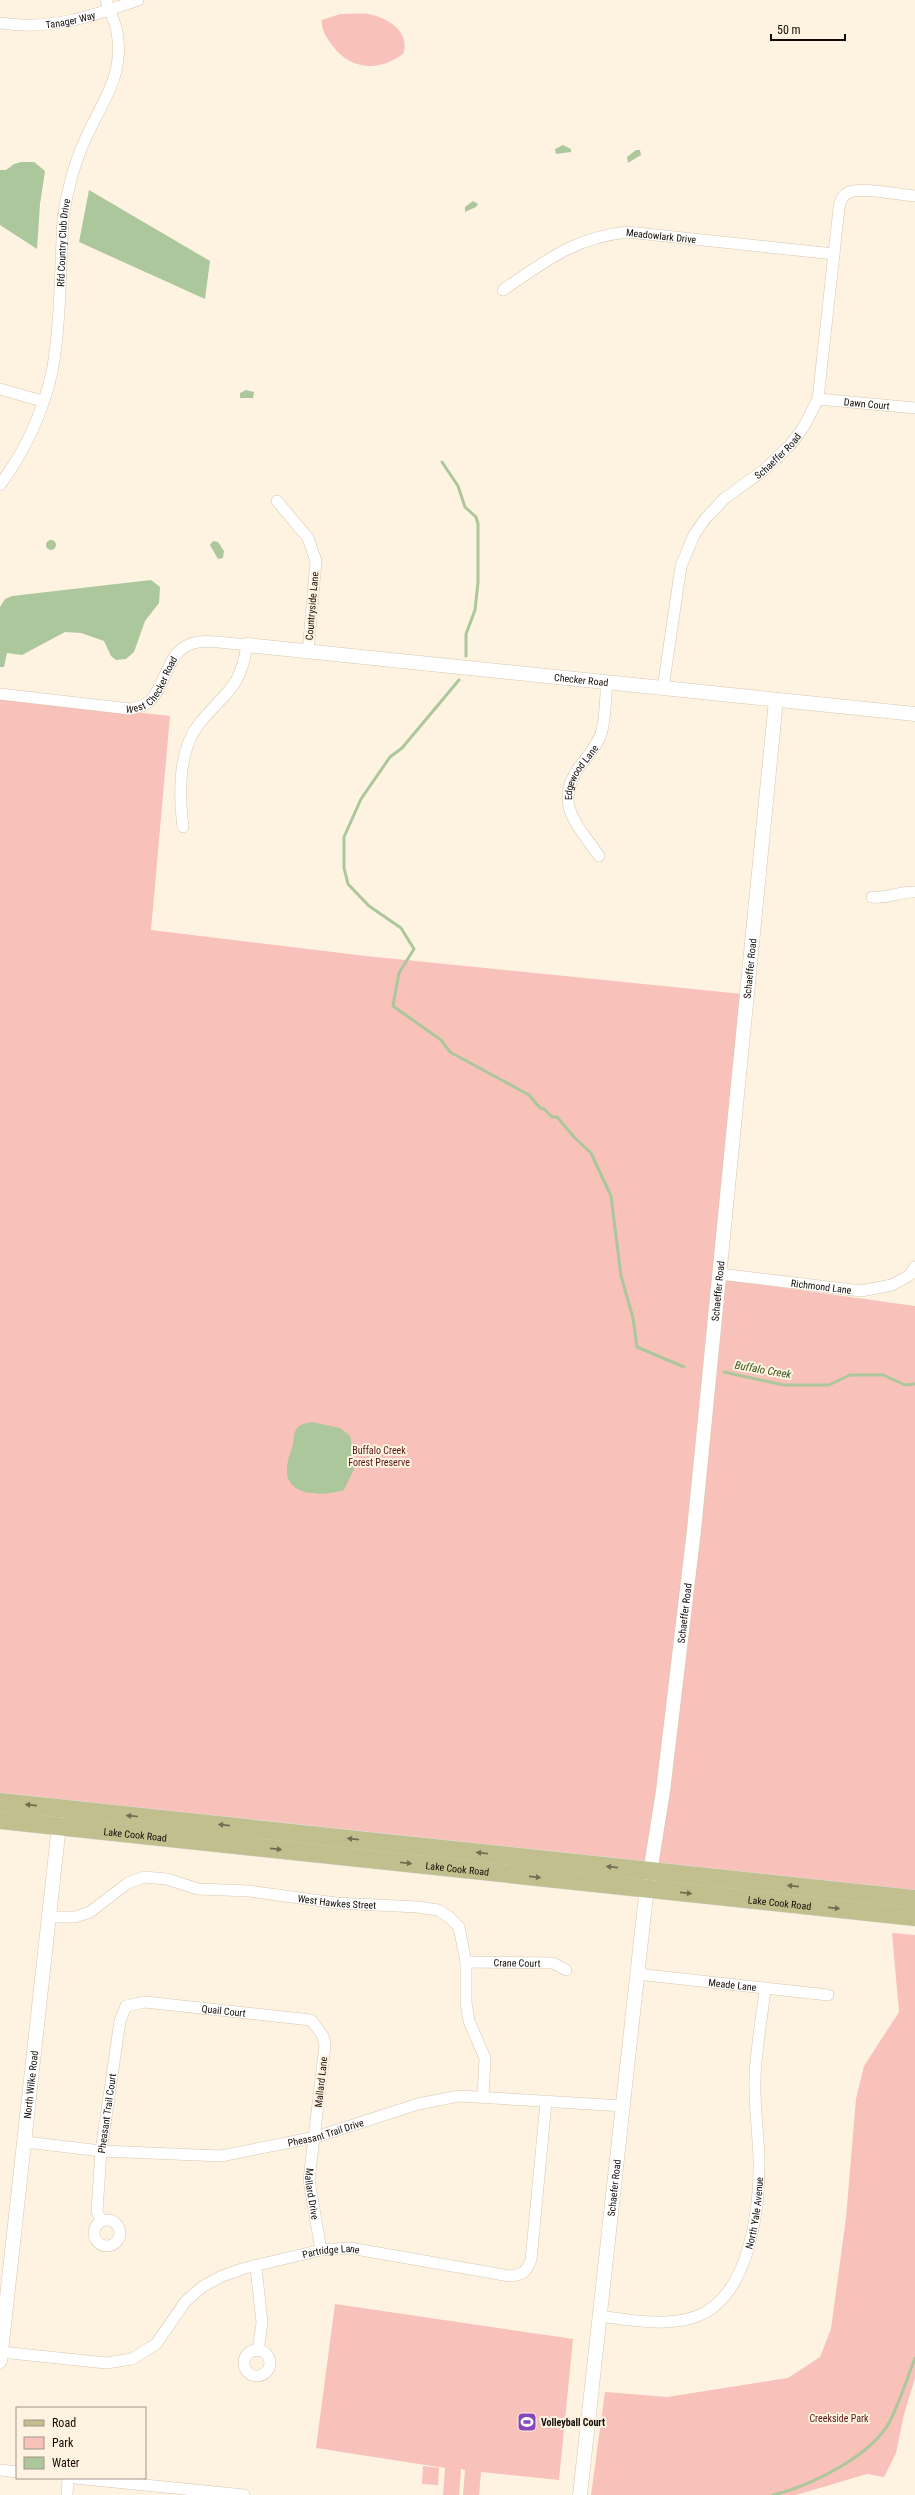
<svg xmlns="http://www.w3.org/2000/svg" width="915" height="2495" viewBox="0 0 915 2495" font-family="'Roboto Condensed',sans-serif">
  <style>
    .green { fill: #f8c1ba }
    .water { fill: #acc79b }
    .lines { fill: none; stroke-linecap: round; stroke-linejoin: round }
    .stream { stroke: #acc79b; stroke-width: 3 }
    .minor-casing { stroke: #d4c7b1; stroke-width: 12 }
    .tertiary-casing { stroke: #d4c7b1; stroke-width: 15 }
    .primary-casing { stroke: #dedddc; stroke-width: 19 }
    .minor { stroke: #fff; stroke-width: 11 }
    .tertiary { stroke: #fff; stroke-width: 14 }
    .primary { stroke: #c1bf8e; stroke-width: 18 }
    .oneway { fill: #716e50 }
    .labels { text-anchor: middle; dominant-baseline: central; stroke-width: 4; stroke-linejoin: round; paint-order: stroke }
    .street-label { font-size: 10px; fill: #100b05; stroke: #fef3e1 }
    .park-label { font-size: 10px; fill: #581614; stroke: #fef3e1 }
    .poi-label { font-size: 10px; font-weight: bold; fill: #100b05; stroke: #fef3e1; text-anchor: start }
    .water-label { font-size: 11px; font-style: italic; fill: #345518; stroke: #fef3e1 }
  </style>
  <rect width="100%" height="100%" fill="#fef3e1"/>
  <path class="green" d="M340 14C349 14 360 13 369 14 388 18 411 32 403 54 378 72 350 70 332 45 326 37 321 29 322 20Z
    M0 697 170 716 151 930 366 956 742 994 713 1278 915 1306V1891L0 1795Z
    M892 1933 915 1935V2378L904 2414 896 2453 884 2477 867 2474 796 2495H591L605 2392 667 2397 788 2378 820 2357 831 2329 846 2218 856 2099 864 2066 899 2012Z
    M335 2304 573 2339 559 2480 481 2472 479 2495H463L465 2470 461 2469 459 2495H443L445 2468 316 2448Z
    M423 2466 439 2468 438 2485 422 2484Z"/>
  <path class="water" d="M563 145 571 149V152L556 154 555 149Z
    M636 150H640L641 155 628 163 627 157Z
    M21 162H34L45 171 40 204 37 249 0 225V170H6L14 164Z
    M89 190 210 261 205 299 79 242Z
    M473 201 478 204 476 207 465 212V207Z
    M246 390 254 392 253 398H240V393Z
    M46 545a5 5 0 1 1 10 0a5 5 0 1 1-10 0Z
    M213 541 218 542 224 551 223 558 218 559 210 545Z
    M151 580 160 587 159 603 145 621 134 652 126 659 116 660 111 656 104 641 81 633 65 632 22 655 7 653 4 667H0V607L5 599 12 596Z
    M312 1422 340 1428 350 1436 356 1465 344 1490C326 1496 285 1498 287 1469 287 1462 290 1454 292 1448 294 1443 293 1434 296 1430 299 1424 306 1423 312 1422Z"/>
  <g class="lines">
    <path class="stream" d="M442 462 458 486 465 507 476 517 478 524V582L475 610 466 634V656
      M459 680 402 748 390 757 361 799 344 837V868L348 884 369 906 401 928 414 949 399 973 393 1006 441 1040 450 1052 529 1095 540 1108 544 1109 552 1117H557L575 1138 591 1153 611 1196 621 1276 633 1318 637 1347 684 1367
      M724 1372 784 1385H829L850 1375H883L905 1385 915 1384
      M773 2495C810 2486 872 2456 890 2421 900 2401 907 2379 915 2358"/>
    <defs>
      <g id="minor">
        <path id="s1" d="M0 23C49 31 93 16 138 0"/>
        <path id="s2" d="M503 290C546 261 573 238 627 232L834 254"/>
        <path d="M0 389 42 401"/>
        <path id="s3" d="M818 399 915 408"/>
        <path id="s4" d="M0 485C24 452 43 412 52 372 61 323 60 269 63 219 67 192 73 166 85 140 101 103 125 76 117 32 115 21 109 10 106 0"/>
        <path d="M277 501 308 538 316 561 308 652"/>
        <path id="s5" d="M663 688 681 566 694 535 705 519 725 498 764 470 790 445 803 428 818 399 839 208C840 203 841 197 846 194 857 185 900 195 915 196"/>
        <path id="s6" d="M0 694 130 709C137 707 145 706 150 701 169 681 166 647 198 642 214 640 231 644 247 645 240 691 225 691 199 724 178 751 179 795 183 827"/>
        <path id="s7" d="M599 856C578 825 553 804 579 767 587 757 597 746 601 734 606 718 605 699 607 682"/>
        <path d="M872 897C891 899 897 891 915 892"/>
        <path id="s8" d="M720 1274 861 1291 892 1285 910 1275 915 1267"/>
        <path id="s9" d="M50 1917H75L90 1912 128 1883 144 1877 167 1879 198 1889 249 1891 336 1903 417 1907 438 1910 449 1917 459 1927 466 1962V2002L469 2021 485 2058 483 2096"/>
        <path id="s10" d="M466 1962 553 1963 566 1970"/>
        <path id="s11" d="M637 1974 828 1995"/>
        <path id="s12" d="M26 2142 101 2151 221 2156 316 2137 418 2104 459 2096 623 2106"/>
        <circle cx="107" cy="2233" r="13"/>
        <path id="s13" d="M101 2221 97 2211 101 2151 120 2021 126 2006 145 2002 311 2020 323 2036 325 2045 309 2180 321 2250"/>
        <path d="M256 2267 262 2323 258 2351"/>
        <path id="s14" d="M599 2316C631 2320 664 2327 695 2317 750 2298 760 2208 759 2158 758 2131 754 2104 755 2077 756 2048 762 2018 765 1989"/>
        <circle cx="257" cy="2363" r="13"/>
        <path id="s15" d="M1 2352 106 2363 132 2359 156 2344 185 2302 202 2287 222 2276 245 2268 321 2250 350 2248 510 2276C523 2275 526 2272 531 2260L546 2102"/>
        <path d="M0 2470 17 2472"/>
        <path d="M75 2478 244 2495"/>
        <path d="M67 2495 68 2478"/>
      </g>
      <g id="tertiary">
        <path id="s16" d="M247 645 915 714"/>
        <path id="s17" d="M0 2361 60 1816"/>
        <path id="s18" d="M580 2495 645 1904 663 1791 694 1530 776 700"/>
      </g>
      <g id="primary">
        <path d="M0 1802 915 1899"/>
        <path id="s19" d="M0 1820 915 1917"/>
      </g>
    </defs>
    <use href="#minor" class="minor-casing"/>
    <use href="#tertiary" class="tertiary-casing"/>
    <use href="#primary" class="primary-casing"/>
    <use href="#minor" class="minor"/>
    <use href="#tertiary" class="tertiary"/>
    <use href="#primary" class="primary"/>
  </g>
  <defs><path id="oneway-solid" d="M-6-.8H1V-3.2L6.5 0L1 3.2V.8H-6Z"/></defs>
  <g class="oneway">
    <use href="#oneway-solid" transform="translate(31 1805) rotate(-174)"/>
    <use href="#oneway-solid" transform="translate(132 1816) rotate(-175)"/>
    <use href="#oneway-solid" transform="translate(224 1825) rotate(-174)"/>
    <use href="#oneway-solid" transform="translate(353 1839) rotate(-174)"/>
    <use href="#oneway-solid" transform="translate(276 1849) rotate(6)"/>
    <use href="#oneway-solid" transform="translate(482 1853) rotate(-174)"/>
    <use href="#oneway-solid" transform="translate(406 1863) rotate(6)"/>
    <use href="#oneway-solid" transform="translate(612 1867) rotate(-174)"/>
    <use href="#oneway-solid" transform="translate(535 1877) rotate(6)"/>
    <use href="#oneway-solid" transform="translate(793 1886) rotate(-174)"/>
    <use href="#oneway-solid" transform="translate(686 1893) rotate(6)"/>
    <use href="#oneway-solid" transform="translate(834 1908) rotate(6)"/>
  </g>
  <defs>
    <symbol id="stadium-square" viewBox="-11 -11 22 22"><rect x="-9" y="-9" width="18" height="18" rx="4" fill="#8647bd" stroke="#fef3e1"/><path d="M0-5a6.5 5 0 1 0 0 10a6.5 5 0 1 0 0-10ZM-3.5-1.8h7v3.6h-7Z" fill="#fff"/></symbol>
  </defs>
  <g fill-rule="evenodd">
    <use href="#stadium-square" x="516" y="2411" width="22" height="22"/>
  </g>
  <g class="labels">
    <g class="street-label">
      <text stroke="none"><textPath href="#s1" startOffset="71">Tanager Way</textPath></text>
      <text stroke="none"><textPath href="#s2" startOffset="173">Meadowlark Drive</textPath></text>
      <text stroke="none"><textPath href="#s4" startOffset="255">Rfd Country Club Drive</textPath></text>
      <text stroke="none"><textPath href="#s3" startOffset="49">Dawn Court</textPath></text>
      <text stroke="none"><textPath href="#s5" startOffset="273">Schaeffer Road</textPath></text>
      <text transform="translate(312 606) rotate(-85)">Countryside Lane</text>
      <text stroke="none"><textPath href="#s16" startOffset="336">Checker Road</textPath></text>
      <text stroke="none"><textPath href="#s6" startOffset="165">West Checker Road</textPath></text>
      <text stroke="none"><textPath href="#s7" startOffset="96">Edgewood Lane</textPath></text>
      <text stroke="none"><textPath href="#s18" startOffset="1536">Schaeffer Road</textPath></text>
      <text stroke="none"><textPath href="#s8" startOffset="102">Richmond Lane</textPath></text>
      <text stroke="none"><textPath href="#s18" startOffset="1212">Schaeffer Road</textPath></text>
      <text stroke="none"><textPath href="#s18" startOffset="888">Schaeffer Road</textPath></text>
      <text stroke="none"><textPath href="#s19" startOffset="136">Lake Cook Road</textPath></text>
      <text stroke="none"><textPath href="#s19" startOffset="460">Lake Cook Road</textPath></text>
      <text stroke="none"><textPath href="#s9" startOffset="301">West Hawkes Street</textPath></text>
      <text stroke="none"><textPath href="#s19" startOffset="784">Lake Cook Road</textPath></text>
      <text stroke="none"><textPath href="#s10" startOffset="51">Crane Court</textPath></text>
      <text stroke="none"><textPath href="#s11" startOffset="96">Meade Lane</textPath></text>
      <text stroke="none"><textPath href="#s13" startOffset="317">Quail Court</textPath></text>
      <text transform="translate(321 2082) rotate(-84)">Mallard Lane</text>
      <text stroke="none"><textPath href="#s17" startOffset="278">North Wilke Road</textPath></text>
      <text stroke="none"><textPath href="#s13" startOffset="109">Pheasant Trail Court</textPath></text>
      <text stroke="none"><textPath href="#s12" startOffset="303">Pheasant Trail Drive</textPath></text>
      <text stroke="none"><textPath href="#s18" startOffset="309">Schaefer Road</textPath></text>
      <text stroke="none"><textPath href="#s13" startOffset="584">Mallard Drive</textPath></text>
      <text stroke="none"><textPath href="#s14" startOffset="223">North Yale Avenue</textPath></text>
      <text stroke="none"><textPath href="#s15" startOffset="369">Partridge Lane</textPath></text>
    </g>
    <g class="park-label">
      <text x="379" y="1450">Buffalo Creek<tspan x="379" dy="12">Forest Preserve</tspan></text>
      <text x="839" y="2418">Creekside Park</text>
    </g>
    <g class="poi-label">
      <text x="541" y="2422">Volleyball Court</text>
    </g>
    <g class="water-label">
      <text transform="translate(763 1370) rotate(10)">Buffalo Creek</text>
    </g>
  </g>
  <rect x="16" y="2407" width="130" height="72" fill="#fef3e1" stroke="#9f9689"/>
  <rect x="24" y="2420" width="20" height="6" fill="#c1bf8e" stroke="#9f9689"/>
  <text x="52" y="2427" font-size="12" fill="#100b05">Road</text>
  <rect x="24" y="2437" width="20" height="12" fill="#f8c1ba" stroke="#9f9689"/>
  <text x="52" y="2447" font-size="12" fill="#100b05">Park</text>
  <rect x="24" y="2457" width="20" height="12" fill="#acc79b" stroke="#9f9689"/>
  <text x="52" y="2467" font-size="12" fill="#100b05">Water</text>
  <path d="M771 34v6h74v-6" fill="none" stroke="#100b05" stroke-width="2"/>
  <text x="777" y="34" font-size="12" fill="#100b05" stroke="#fef3e1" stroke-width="3" paint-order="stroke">50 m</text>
</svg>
